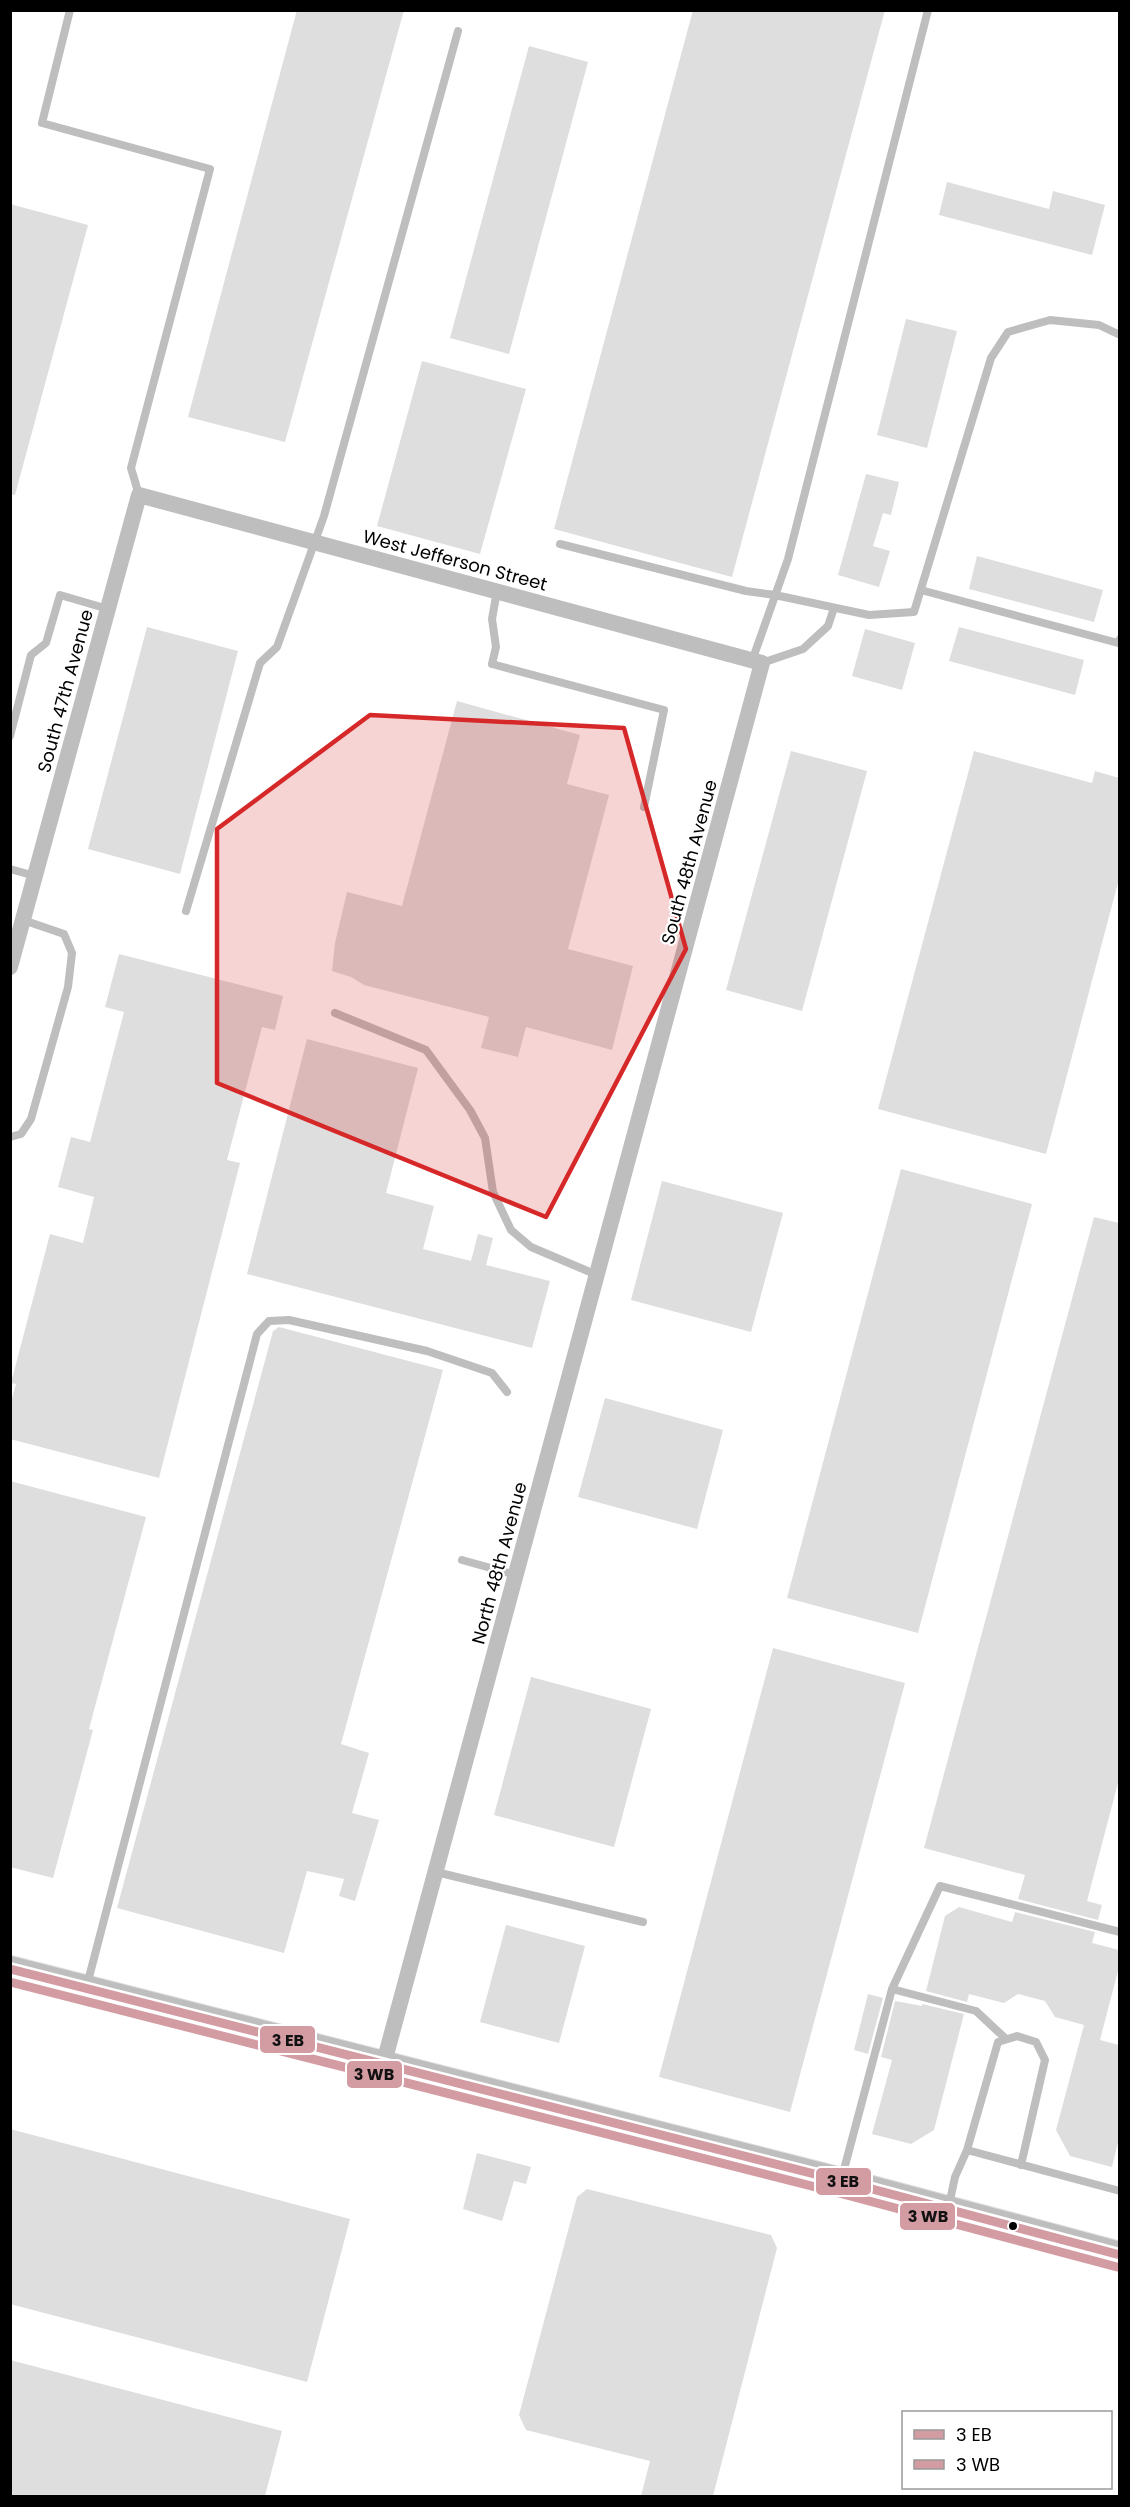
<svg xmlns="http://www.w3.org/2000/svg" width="1130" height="2507" viewBox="0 0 1130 2507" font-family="Poppins,sans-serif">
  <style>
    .building { fill: #dedede }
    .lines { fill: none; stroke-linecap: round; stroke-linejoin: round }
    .primary-casing { stroke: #dbdbdb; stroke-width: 28 }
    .service { stroke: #bebebe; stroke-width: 8 }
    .minor { stroke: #bebebe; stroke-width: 16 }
    .primary { stroke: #bebebe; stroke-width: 26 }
    .bus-1-casing { stroke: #fff; stroke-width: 14 }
    .bus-2-casing { stroke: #fff; stroke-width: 14 }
    .bus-1 { stroke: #d39ca3; stroke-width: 9 }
    .bus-2 { stroke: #d39ca3; stroke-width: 9 }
    .marked { fill: #d62828; fill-opacity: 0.2; stroke: #d62828; stroke-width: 4.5; stroke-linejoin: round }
    .bus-dot { fill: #000; stroke: #fff; stroke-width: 2 }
    .labels { text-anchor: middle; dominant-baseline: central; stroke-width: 4.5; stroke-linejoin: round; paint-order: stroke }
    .street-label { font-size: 18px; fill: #000; stroke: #fff }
    .line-badge { stroke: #fff; stroke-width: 2 }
    .pale-badge-label { font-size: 16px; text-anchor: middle; font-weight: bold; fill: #111 }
  </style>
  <rect width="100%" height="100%" fill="#fff"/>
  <path class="building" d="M297 10H404L285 442 188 417Z
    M693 10H885L732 577 554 529Z
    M529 46 588 62 509 354 450 338Z
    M947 182 1049 209 1053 191 1105 205 1092 255 939 215Z
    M10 204 88 225 15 495 10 494Z
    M906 319 957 331 927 448 877 435Z
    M422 361 526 389 480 554 377 526Z
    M866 474 899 482 891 515 883 513 873 546 890 551 879 587 838 575Z
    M977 556 1103 590 1094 622 969 589Z
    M147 627 238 651 180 874 88 849Z
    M959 627 1084 660 1075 695 949 661Z
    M865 629 915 643 902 690 852 676Z
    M457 701 580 735 567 784 609 795 568 949 633 966 612 1050 526 1027 518 1057 481 1048 489 1017 364 985 351 977 332 971 335 943 347 892 402 906Z
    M791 751 867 771 802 1011 726 990Z
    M974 751 1092 783 1095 771 1119 778V879L1046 1154 878 1109Z
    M119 954 283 996 275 1030 262 1027 227 1160 240 1163 159 1478 10 1439V1406L16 1384 11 1383 50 1234 83 1243 94 1197 58 1187 71 1137 90 1142 124 1012 105 1007Z
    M307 1039 418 1068 386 1193 434 1206 423 1249 471 1261 478 1234 493 1238 486 1265 550 1281 532 1348 247 1274Z
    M901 1169 1032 1204 918 1633 787 1598Z
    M662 1181 783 1213 751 1332 631 1300Z
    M1094 1217 1119 1223V1779L1087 1901 1102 1905 1098 1920 1018 1899 1025 1875 924 1848Z
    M279 1327 443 1370 341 1744 369 1753 352 1813 379 1820 355 1901 339 1896 344 1879 307 1871 284 1953 117 1908 273 1331Z
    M605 1398 723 1430 697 1529 578 1497Z
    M10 1481 146 1517 89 1729 93 1730 53 1878 10 1867Z
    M773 1648 905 1683 790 2112 659 2077Z
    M531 1677 651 1709 614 1847 494 1815Z
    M959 1907 1012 1922 1015 1912 1095 1932 1092 1943 1119 1950V1967L1100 2040 1119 2045V2138L1112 2167 1070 2156 1056 2130 1084 2025 1055 2017 1045 2001 1018 1994 1004 2003 969 1994 967 2002 926 1991 945 1916Z
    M506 1925 585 1946 559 2043 480 2022Z
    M868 1994 883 1998 868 2054 854 2050Z
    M895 2001 922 2006V2004L964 2014 934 2130 911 2144 872 2134 892 2060 881 2057Z
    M10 2129 350 2219 307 2382 10 2304Z
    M477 2153 531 2167 526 2184 514 2181 502 2221 463 2209Z
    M587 2189 771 2235 777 2248 713 2496H641L650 2461 526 2430 519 2415 577 2197Z
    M10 2360 282 2431 265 2496H10Z"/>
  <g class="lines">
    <defs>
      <path id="primary" d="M10 1969 842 2181 1120 2255"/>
    </defs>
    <use href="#primary" class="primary-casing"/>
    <path class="service" d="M70 10 42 123 210 169 131 468 139 495
      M560 544 746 591 775 595 869 615 914 612 991 358 1008 332 1050 320 1099 325 1120 335
      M921 590 1118 643 1120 639
      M497 591 492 619 496 647 492 664 664 710 644 807
      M752 661 788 559 928 10
      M762 663 803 649 828 626 834 608
      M10 736 31 655 46 643 60 595 108 609
      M10 869 35 876
      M186 911 260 663 277 647 324 516 458 31
      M335 1013 426 1050 470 1110 485 1138 493 1192 511 1230 531 1247 597 1275
      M10 1137 21 1134 31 1119 68 987 72 953 64 934 23 920
      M462 1560 516 1575
      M436 1872 643 1922
      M87 1985 257 1334 269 1321 289 1320 427 1351 492 1373 507 1392
      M892 1989 976 2011 1006 2039
      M1021 2165 1045 2060 1036 2042 1017 2036 998 2042 967 2150 1120 2191
      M842 2177 892 1989 940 1886 1120 1932
      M949 2205 955 2177 967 2150"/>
    <path class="minor" d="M10 967 139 495 762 663 383 2066"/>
    <use href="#primary" class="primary"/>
    <defs>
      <path id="bus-1" d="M10 1969 842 2181 1120 2255"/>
      <path id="bus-2" d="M10 1982 839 2193 1117 2267"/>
    </defs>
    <use href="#bus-1" class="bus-1-casing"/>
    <use href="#bus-2" class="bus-2-casing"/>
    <use href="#bus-1" class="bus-1"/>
    <use href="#bus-2" class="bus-2"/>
  </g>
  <path class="marked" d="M370 715 624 728 686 949 546 1217 217 1083V829Z"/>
  <circle class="bus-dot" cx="1013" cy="2226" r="5"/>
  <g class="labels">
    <g class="street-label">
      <text transform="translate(455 560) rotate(15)">West Jefferson Street</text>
      <text transform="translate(65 691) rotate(-75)">South 47th Avenue</text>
      <text transform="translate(689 862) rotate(-75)">South 48th Avenue</text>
      <text transform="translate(499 1563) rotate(-75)">North 48th Avenue</text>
    </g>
  </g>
  <g class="line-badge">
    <rect x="259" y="2025" width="57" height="29" rx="6" fill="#d39ca3"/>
    <rect x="346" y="2060" width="57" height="29" rx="6" fill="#d39ca3"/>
    <rect x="815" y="2167" width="57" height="29" rx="6" fill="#d39ca3"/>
    <rect x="899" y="2202" width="57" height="29" rx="6" fill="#d39ca3"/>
  </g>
  <g class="pale-badge-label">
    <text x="288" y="2046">3 EB</text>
    <text x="374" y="2080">3 WB</text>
    <text x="843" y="2187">3 EB</text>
    <text x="928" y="2222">3 WB</text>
  </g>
  <rect width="1130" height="2507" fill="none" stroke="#000000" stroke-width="24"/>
  <rect x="902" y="2411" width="210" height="78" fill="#ffffff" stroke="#999999" stroke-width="1.5"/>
  <rect x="914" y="2430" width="30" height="9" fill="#d39ca3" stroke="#999999" stroke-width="1.5"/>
  <text x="956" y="2441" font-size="18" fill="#000000">3 EB</text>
  <rect x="914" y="2460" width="30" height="9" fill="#d39ca3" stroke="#999999" stroke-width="1.5"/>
  <text x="956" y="2471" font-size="18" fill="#000000">3 WB</text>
</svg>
